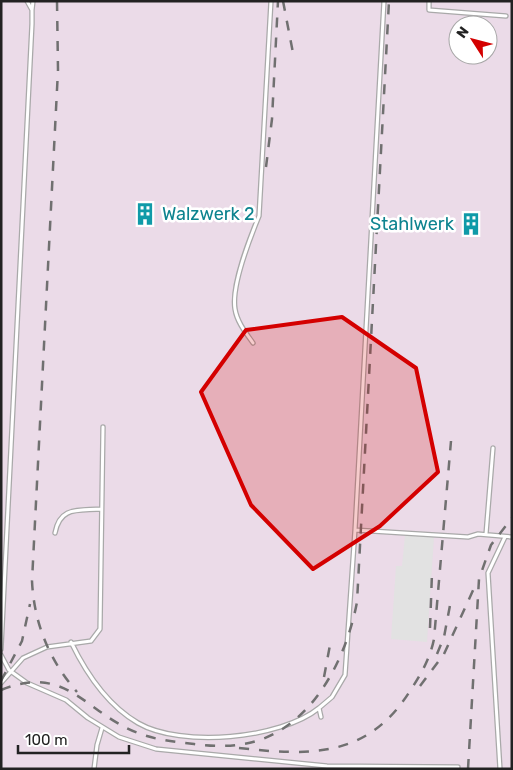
<svg xmlns="http://www.w3.org/2000/svg" width="513" height="770" viewBox="0 0 513 770" font-family="Rubik,sans-serif">
  <style>
    .industrial { fill: #ebdbe8; fill-rule: evenodd }
    .parking { fill: #e2e2e2 }
    .lines { fill: none; stroke-linecap: round; stroke-linejoin: round }
    .service-casing { stroke: #a9a9a9; stroke-width: 5.5 }
    .service { stroke: #fff; stroke-width: 3 }
    .rail { stroke: #707070; stroke-width: 2.5; stroke-dasharray: 10 10; stroke-linecap: butt }
    .marked { fill: #d40000; fill-opacity: 0.2; stroke: #d40000; stroke-width: 4; stroke-linejoin: round }
    .labels { text-anchor: middle; dominant-baseline: central; stroke-width: 5; stroke-linejoin: round; paint-order: stroke }
    .culture-label { font-size: 18px; fill: #0d838f; stroke: #fff; text-anchor: start }
  </style>
  <rect width="100%" height="100%" fill="#f2efe9"/>
  <path class="industrial" d="M1 1H512V769H1ZM458 25H488V55H458Z"/>
  <path class="parking" d="M405 535 434 537 427 642 391 639 396 566H402Z"/>
  <g class="lines">
    <defs>
      <path id="service" d="M384 1 355 530 468 537 478 534 512 537
        M429 1V10L506 16
        M32 10 33 1
        M253 343C246 333 237 322 235 309 231 285 250 238 259 216L271 1
        M55 533C60 506 78 511 101 509
        M486 534 493 448
        M71 642C86 673 107 705 138 723 181 748 281 739 319 708
        M1 649 32 24V10L27 1
        M1 655 9 670 27 683 66 700 88 718 119 737 156 749 327 766 458 767
        M1 683 23 658 47 647 91 641 100 629 103 427
        M321 717 319 708 332 697 345 675 355 530
        M94 769 97 745 102 728
        M500 769 488 573 505 537"/>
    </defs>
    <use href="#service" class="service-casing"/>
    <use href="#service" class="service"/>
    <path class="rail" d="M57 1 58 70 32 581C34 623 49 660 77 692
      M283 1 293 53
      M266 167 272 119 278 1
      M430 628 432 573
      M437 654 444 637 451 600
      M324 677 330 645
      M1 681 22 641 30 604
      M420 686 444 654 475 586
      M1 690C67 663 85 713 138 733 156 740 175 742 194 744 210 746 227 747 243 744 309 734 346 661 357 602L389 1
      M239 748C310 756 368 758 410 691 421 674 430 659 434 639L451 441
      M468 769 479 579 491 545 512 518"/>
  </g>
  <path class="marked" d="M342 317 416 368 438 472 380 526 313 569 251 505 201 392 246 330Z"/>
  <defs>
    <symbol id="building-bare" viewBox="-9 -9 18 18"><path d="M-4-6H4V6H1V3H-1V6H-4ZM-2.5-4.3h1.7v1.8h-1.7ZM.8-4.3h1.7v1.8H.8ZM-2.5-1h1.7V.8h-1.7ZM.8-1h1.7V.8H.8Z" fill="#0f9aa8" stroke="#fff" stroke-width="2.5" paint-order="stroke"/></symbol>
  </defs>
  <g fill-rule="evenodd">
    <use href="#building-bare" x="129" y="198" width="32" height="32"/>
    <use href="#building-bare" x="455" y="208" width="32" height="32"/>
  </g>
  <g class="labels">
    <g class="culture-label">
      <text x="162" y="214">Walzwerk 2</text>
      <text x="454" y="224" text-anchor="end">Stahlwerk</text>
    </g>
  </g>
  <rect width="513" height="770" fill="none" stroke="#222222" stroke-width="5"/>
  <g transform="translate(473 40) rotate(306)"><circle r="24" fill="#ffffff" stroke="#a7a7a7"/>
  <path d="M0-4L9 19L0 12L-9 19Z" fill="#d40000"/>
  <text y="-8" font-size="14" font-weight="bold" text-anchor="middle" fill="#222222">N</text>
  </g>
  <path d="M18 745v8h111v-8" fill="none" stroke="#222222" stroke-width="2.5"/>
  <text x="25" y="745" font-size="15" fill="#222222" stroke="#ffffff" stroke-width="4" paint-order="stroke">100 m</text>
</svg>
